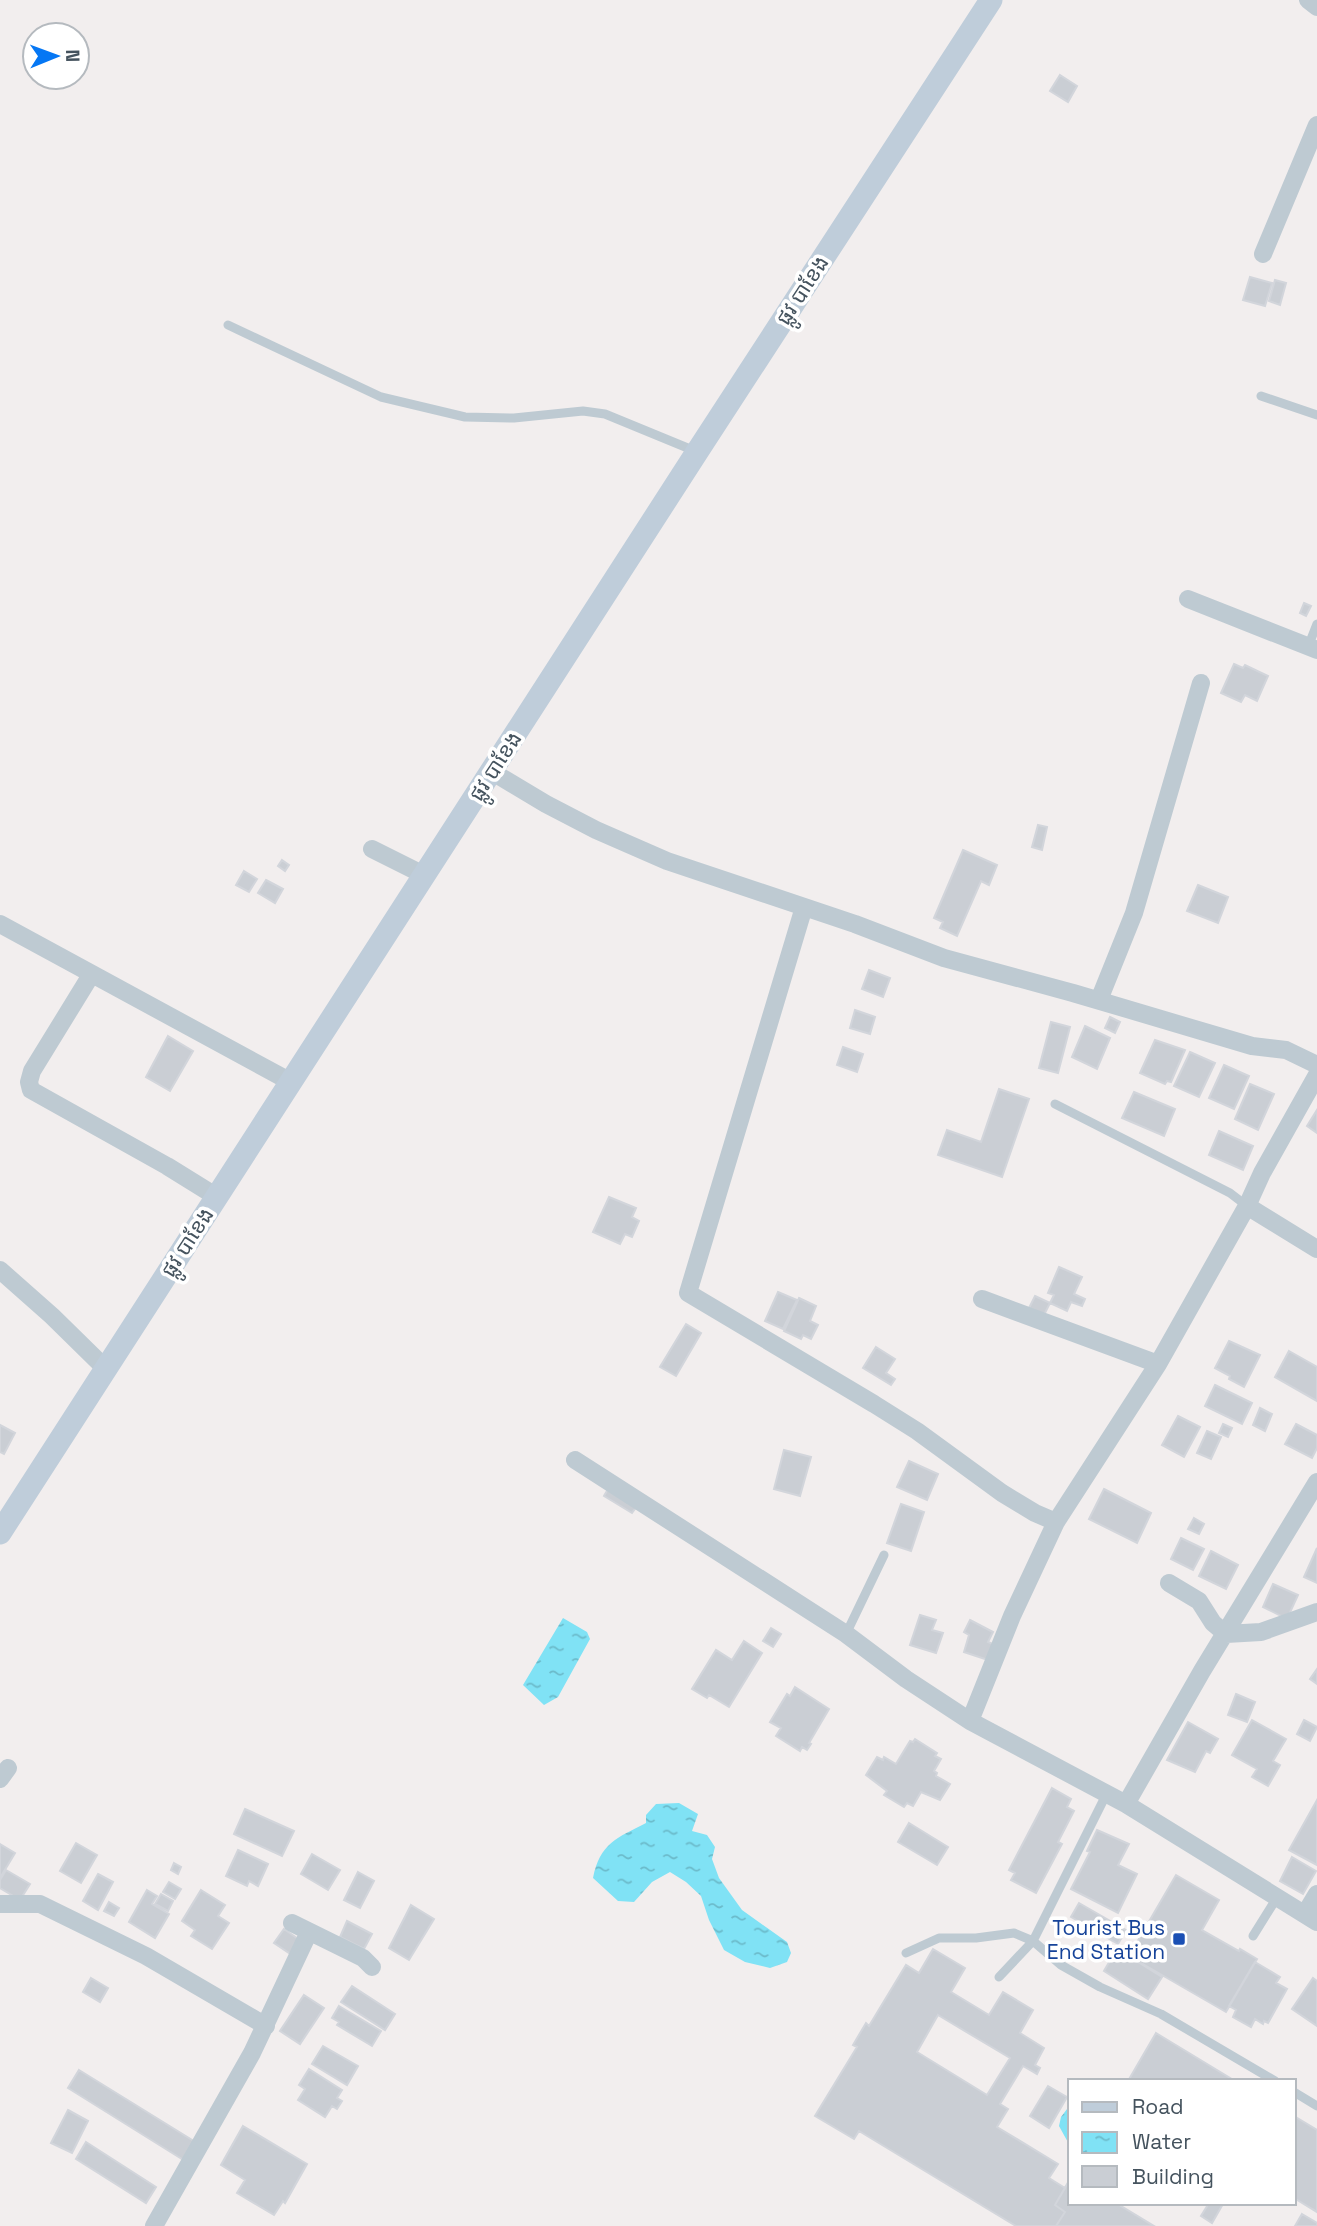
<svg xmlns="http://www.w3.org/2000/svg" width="1317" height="2226" viewBox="0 0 1317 2226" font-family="'Space Grotesk','Noto Sans Khmer',sans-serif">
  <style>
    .water { fill: url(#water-ripples) }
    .building { fill: #caced4; stroke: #d2d5db; stroke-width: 2; fill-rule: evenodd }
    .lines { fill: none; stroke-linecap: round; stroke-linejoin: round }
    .lane { stroke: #becad2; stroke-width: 9 }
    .street { stroke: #becad2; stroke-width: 18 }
    .secondary { stroke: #bfcdda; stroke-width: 23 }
    .transit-dot { fill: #1a4fb4; stroke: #fff; stroke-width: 2.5 }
    .labels { text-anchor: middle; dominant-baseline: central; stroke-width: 7; stroke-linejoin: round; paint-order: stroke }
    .street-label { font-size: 21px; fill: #45535e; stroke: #fff }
    .transit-label { font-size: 21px; fill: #164399; stroke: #fff; text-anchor: end }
  </style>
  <defs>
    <pattern id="water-ripples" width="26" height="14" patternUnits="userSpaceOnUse" patternTransform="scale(1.75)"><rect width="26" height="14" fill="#80e2f5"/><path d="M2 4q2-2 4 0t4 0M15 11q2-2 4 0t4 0" fill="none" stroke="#6bbaca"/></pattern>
  </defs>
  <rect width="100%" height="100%" fill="#f2eeee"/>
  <path class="water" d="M563 1618 587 1632 590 1639 558 1697 544 1705 523 1685Z
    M679 1803 698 1814 692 1831 707 1835 715 1847 712 1859 719 1878 742 1910 787 1942 791 1953 787 1962 770 1968 745 1962 724 1950 709 1920 701 1896 686 1882 670 1872 652 1882 634 1902 618 1901 593 1878C600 1843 617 1838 646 1823V1815L656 1804Z
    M1070 2105V2146L1059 2126 1061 2117Z"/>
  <path class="building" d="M1060 75 1077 86 1068 102 1050 91Z
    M1250 277 1272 283 1265 306 1243 300Z
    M1275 280 1286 283 1280 305 1269 301Z
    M1304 603 1311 606 1306 616 1300 613Z
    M1234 664 1243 668 1245 665 1268 676 1257 701 1245 695 1241 702 1221 693Z
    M1038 825 1047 827 1042 850 1032 847Z
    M963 850 997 865 989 885 981 881 957 936 940 928 943 922 934 918Z
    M282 860 289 865 285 871 278 866Z
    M244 871 257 879 249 892 236 885Z
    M266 880 283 889 275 903 258 893Z
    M1198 885 1228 897 1218 923 1187 911Z
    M869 970 890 978 883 997 862 989Z
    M855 1010 875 1017 870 1034 850 1028Z
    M1110 1017 1120 1022 1115 1033 1105 1028Z
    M1051 1022 1070 1027 1058 1073 1039 1068Z
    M1085 1026 1110 1038 1097 1069 1072 1057Z
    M168 1036 193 1051 170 1091 146 1077Z
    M1155 1040 1185 1050 1171 1082 1167 1081 1165 1084 1140 1073Z
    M843 1047 863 1054 857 1072 837 1065Z
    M1190 1052 1215 1063 1199 1097 1174 1086Z
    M1224 1065 1249 1076 1234 1109 1209 1098Z
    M1250 1084 1274 1094 1258 1130 1235 1119Z
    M999 1089 1029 1099 1002 1177 938 1155 947 1130 981 1142Z
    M1134 1092 1175 1109 1164 1136 1122 1118Z
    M1317 1110V1133L1307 1126Z
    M1219 1131 1253 1146 1243 1170 1209 1155Z
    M609 1197 636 1208 632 1217 639 1221 632 1237 625 1234 620 1244 593 1232Z
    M1059 1267 1082 1277 1074 1294 1085 1299 1082 1306 1071 1302 1067 1311 1050 1303 1054 1295 1048 1293Z
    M778 1292 797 1300 783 1329 765 1321Z
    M1035 1296 1050 1303 1044 1315 1029 1308Z
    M799 1298 816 1306 810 1321 818 1325 811 1339 803 1335 801 1339 784 1331Z
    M686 1324 701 1333 676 1376 660 1367Z
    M1229 1341 1260 1355 1244 1387 1229 1379 1230 1376 1215 1368Z
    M876 1347 895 1359 886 1373 895 1379 891 1385 863 1368Z
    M1289 1351 1317 1367V1401L1275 1377Z
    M1215 1385 1252 1403 1242 1424 1205 1406Z
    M1260 1408 1272 1414 1265 1431 1253 1425Z
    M1178 1416 1200 1427 1184 1457 1162 1445Z
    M1223 1424 1232 1428 1228 1437 1219 1433Z
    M1296 1424 1317 1435V1448L1312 1458 1285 1444Z
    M0 1425 15 1433 4 1454 0 1452Z
    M1207 1431 1221 1437 1211 1459 1197 1453Z
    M784 1450 811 1457 800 1496 774 1489Z
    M909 1461 938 1474 927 1500 897 1487Z
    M608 1489 637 1506 632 1513 604 1496Z
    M1104 1489 1151 1513 1137 1543 1089 1519Z
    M901 1504 924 1512 911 1551 887 1543Z
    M1194 1518 1204 1524 1199 1534 1188 1529Z
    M1181 1538 1204 1549 1193 1570 1171 1559Z
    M1317 1548V1583L1304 1577Z
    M1211 1551 1238 1565 1226 1589 1199 1576Z
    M1273 1584 1298 1595 1287 1619 1263 1607Z
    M920 1615 936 1620 932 1630 943 1633 936 1653 910 1645Z
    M970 1620 993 1632 988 1642 993 1644 988 1660 964 1652 969 1635 964 1632Z
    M771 1628 781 1634 773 1647 763 1641Z
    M744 1641 762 1653 729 1707 709 1695 707 1698 692 1689 716 1650 732 1660Z
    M1317 1669V1684L1310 1679Z
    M795 1687 829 1709 809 1743 811 1744 807 1750 802 1747 800 1751 776 1736 781 1728 770 1722 787 1694 790 1696Z
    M1236 1694 1255 1702 1247 1722 1228 1715Z
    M1252 1720 1286 1739 1273 1761 1280 1765 1268 1786 1252 1777 1257 1769 1232 1755Z
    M1304 1720 1317 1727 1310 1741 1297 1734Z
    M1188 1722 1218 1739 1210 1753 1206 1751 1195 1772 1167 1760Z
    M915 1739 937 1753 935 1756 941 1759 934 1771 937 1773 936 1776 950 1784 940 1800 921 1792 913 1806 907 1803 904 1807 884 1795 887 1791 866 1775 877 1757 883 1760 884 1757 896 1764 910 1741 913 1742Z
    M1052 1788 1071 1799 1067 1807 1074 1811 1058 1842 1062 1844 1036 1893 1011 1880 1015 1873 1009 1870Z
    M1317 1800V1865L1289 1850Z
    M245 1809 294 1831 282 1856 234 1834Z
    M909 1823 948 1847 937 1865 898 1842Z
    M1097 1830 1129 1844 1118 1865 1137 1874 1118 1913 1071 1889 1090 1852 1087 1851Z
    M76 1843 97 1855 81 1883 60 1871Z
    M0 1844 15 1853 0 1878Z
    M238 1850 268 1864 258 1886 249 1881 247 1886 226 1876Z
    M312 1854 340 1870 328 1890 301 1874Z
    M1292 1857 1316 1871 1303 1894 1280 1881Z
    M174 1863 181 1867 178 1874 171 1870Z
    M6 1870 30 1884 20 1900 0 1888V1880Z
    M358 1872 374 1881 360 1908 344 1900Z
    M98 1874 113 1882 98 1910 83 1901Z
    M1176 1875 1219 1900 1202 1930 1239 1951 1240 1949 1257 1959 1226 2012 1129 1956Z
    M169 1882 181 1889 175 1899 163 1892Z
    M147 1890 157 1896 152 1904 169 1914 155 1938 129 1922Z
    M201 1890 225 1905 218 1916 229 1923 212 1949 191 1936 195 1930 182 1921Z
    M161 1894 173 1901 168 1911 155 1904Z
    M109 1902 119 1908 114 1916 104 1911Z
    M1079 1903 1126 1930 1118 1944 1071 1917Z
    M411 1905 434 1919 409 1960 389 1948Z
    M347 1921 372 1934 364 1949 340 1937Z
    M284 1929 301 1941 292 1955 274 1943Z
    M933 1949 965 1968 951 1992 989 2015 1003 1992 1033 2010 1020 2033 1044 2048 1035 2065 1040 2068 1037 2074 1023 2066 1000 2104 1008 2109 997 2127 1058 2164 1049 2178 1065 2188 1055 2205 1065 2212 1056 2226H1016L859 2131 854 2139 815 2116 857 2047 853 2045 866 2023 869 2026 906 1965 919 1973ZM938 2015 1010 2058 987 2095 917 2052Z
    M1117 1949 1162 1977 1148 1999 1104 1971Z
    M1255 1962 1280 1977 1276 1983 1287 1989 1268 2023 1264 2021 1263 2024 1255 2019 1251 2027 1233 2017 1236 2010 1229 2006Z
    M91 1978 108 1988 100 2002 83 1992Z
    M1313 1978 1317 1981V2026L1292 2009Z
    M352 1986 395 2014 385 2030 341 2002Z
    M304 1995 324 2008 300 2044 280 2031Z
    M339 2006 381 2031 372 2046 337 2025 339 2022 332 2018Z
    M1156 2033 1235 2081H1128Z
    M323 2046 358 2066 347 2085 312 2064Z
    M309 2069 342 2090 337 2098 342 2101 337 2109 332 2106 325 2117 298 2100 305 2089 299 2085Z
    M79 2070 197 2143 185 2161 68 2088Z
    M1048 2086 1067 2097 1049 2128 1030 2116Z
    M68 2110 88 2121 72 2153 51 2143Z
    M1294 2116 1317 2130V2212L1294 2198Z
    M243 2126 307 2164 285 2203 283 2201 274 2215 237 2193 245 2180 221 2165Z
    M86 2142 156 2187 146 2203 76 2159Z
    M1070 2179V2203H1116L1154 2226H1056L1065 2212 1055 2205Z
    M1209 2203 1223 2204 1212 2223 1201 2216Z
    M1302 2214 1317 2223V2226H1295Z"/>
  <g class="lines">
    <path class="lane" d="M228 325 381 397 465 417 514 418 583 411 605 414 695 451
      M1261 396 1317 415
      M1308 647 1317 624
      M1055 1104 1230 1193 1247 1206
      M846 1634 884 1555
      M1253 1936 1278 1896
      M906 1953 939 1938H976L1014 1933 1033 1941 1061 1965 1100 1987 1161 2014 1275 2081
      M999 1977 1033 1941 1107 1793
      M1294 2092 1317 2106"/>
    <path class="street" d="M1308 0 1317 7
      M1263 254 1317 125
      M1188 599 1317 650
      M491 771 546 804 596 830 667 861 855 924 944 958 1073 993 1252 1046 1286 1050 1317 1065
      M372 849 424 875
      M804 907 688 1293 874 1404 917 1431 1002 1493 1035 1513 1056 1522
      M0 924 291 1082
      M91 975 32 1071 29 1082 31 1090 167 1166 217 1197
      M1099 1000 1134 913 1201 683
      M1247 1206 1317 1249
      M0 1270 52 1316 106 1369
      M982 1299 1158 1364
      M575 1460 846 1634 906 1679 970 1721 1126 1804 1317 1922
      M1169 1583 1199 1601 1213 1623 1226 1634 1261 1632 1317 1612
      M970 1721 1012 1616 1056 1522 1158 1364 1247 1206 1262 1173 1317 1075
      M0 1779 8 1768
      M1126 1804 1202 1671 1317 1482
      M0 1904H40L146 1956 266 2026
      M1305 1914 1317 1894
      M292 1923 363 1958 372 1967
      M154 2226 252 2053 309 1932"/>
    <path class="secondary" d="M0 1533 697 452 991 0"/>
  </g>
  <rect class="transit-dot" x="1172" y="1932" width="14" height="14" rx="3.5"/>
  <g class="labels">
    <g class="street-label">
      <text transform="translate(802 290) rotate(-57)">ផ្លូវ បាខែង</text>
      <text transform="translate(495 766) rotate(-57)">ផ្លូវ បាខែង</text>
      <text transform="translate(187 1242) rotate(-57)">ផ្លូវ បាខែង</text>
    </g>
    <g class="transit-label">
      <text x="1165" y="1927">Tourist Bus<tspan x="1165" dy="24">End Station</tspan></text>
    </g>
  </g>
  <rect x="1068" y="2079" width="228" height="126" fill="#ffffff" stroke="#b5babf" stroke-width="2"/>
  <rect x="1082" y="2102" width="35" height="10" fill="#bfcdda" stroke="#b5babf" stroke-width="2"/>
  <text x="1132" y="2114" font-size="21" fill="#45535e">Road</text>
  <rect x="1082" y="2132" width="35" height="21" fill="url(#water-ripples)" stroke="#b5babf" stroke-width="2"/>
  <text x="1132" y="2149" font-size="21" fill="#45535e">Water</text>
  <rect x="1082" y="2166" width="35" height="21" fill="#caced4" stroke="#b5babf" stroke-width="2"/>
  <text x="1132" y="2184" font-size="21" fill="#45535e">Building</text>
  <g transform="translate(56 56) rotate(89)"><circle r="33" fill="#ffffff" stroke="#b5babf" stroke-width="2"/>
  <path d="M0-5L12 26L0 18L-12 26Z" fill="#0577f4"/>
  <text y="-10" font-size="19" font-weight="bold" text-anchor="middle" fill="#45535e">N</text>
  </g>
</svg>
